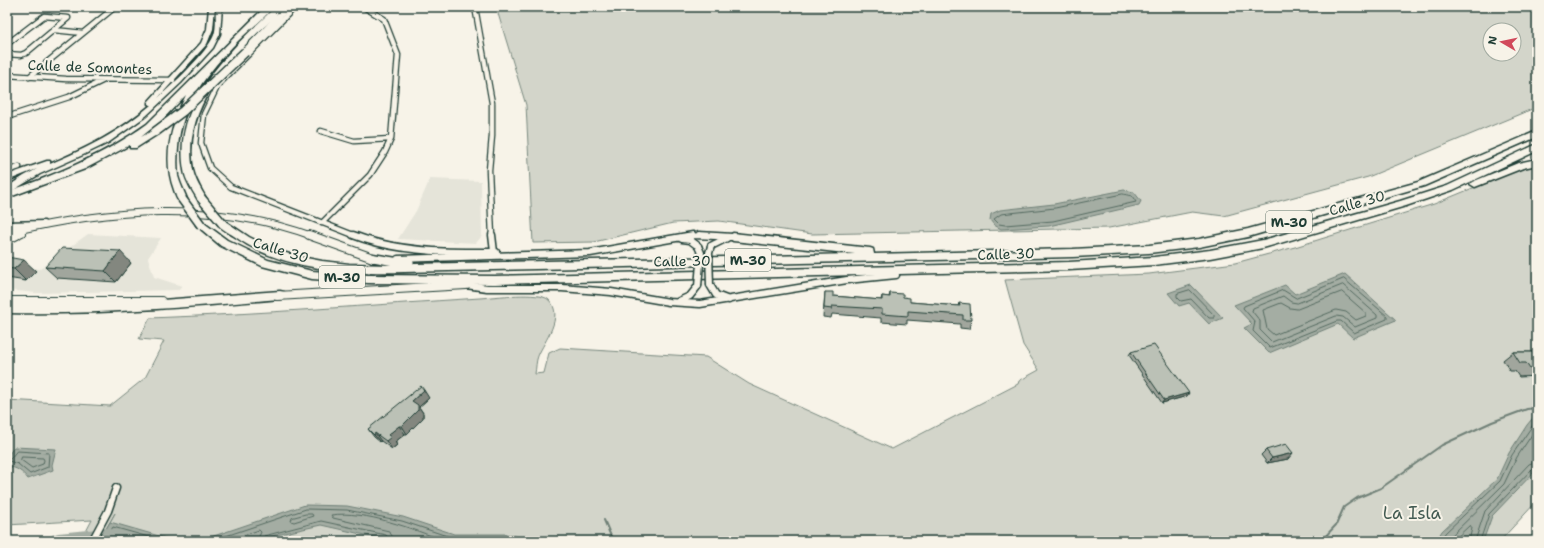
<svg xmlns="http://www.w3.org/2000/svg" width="1544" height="548" viewBox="0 0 1544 548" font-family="'Shantell Sans',sans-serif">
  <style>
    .built { fill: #e5e4d9 }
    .green { fill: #d3d5ca; stroke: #79897f; fill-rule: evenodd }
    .water { fill: #a4ada3; stroke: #6f8077 }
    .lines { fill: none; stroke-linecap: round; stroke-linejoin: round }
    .shore { stroke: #546a60; stroke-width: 1 }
    .stream { stroke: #6f8077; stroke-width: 2 }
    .river { fill: #a4ada3; fill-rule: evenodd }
    .minor-far1-casing { stroke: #1f3d34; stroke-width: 7 }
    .minor-casing { stroke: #1f3d34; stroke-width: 9 }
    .tertiary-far1-casing { stroke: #1f3d34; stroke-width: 8 }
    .tertiary-casing { stroke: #1f3d34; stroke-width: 10 }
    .secondary-casing { stroke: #1f3d34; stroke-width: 3 }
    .motorway-casing { stroke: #1f3d34; stroke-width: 3 }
    .minor-far1 { stroke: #f7f3e8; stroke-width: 4.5 }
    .minor { stroke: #f7f3e8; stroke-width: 6 }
    .tertiary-far1 { stroke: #f7f3e8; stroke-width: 6 }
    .tertiary { stroke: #f7f3e8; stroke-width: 8 }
    .secondary { fill: #f7f3e8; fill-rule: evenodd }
    .motorway { fill: #f7f3e8; fill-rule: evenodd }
    .minor-bridge-casing { stroke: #1f3d34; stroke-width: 9; stroke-linecap: butt }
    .motorway-bridge-casing { stroke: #1f3d34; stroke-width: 11; stroke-linecap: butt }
    .minor-bridge { stroke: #f7f3e8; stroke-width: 6 }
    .motorway-bridge { stroke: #f7f3e8; stroke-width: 8 }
    .wall { fill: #a1a69d; stroke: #1f3d34 }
    .shaded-wall { fill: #83877f; stroke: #1f3d34 }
    .building { fill: #bbc1b6; stroke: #1f3d34 }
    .labels { text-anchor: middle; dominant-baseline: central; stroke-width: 4; stroke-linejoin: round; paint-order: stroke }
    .shield { fill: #f7f3e8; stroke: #60746a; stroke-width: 1 }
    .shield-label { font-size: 13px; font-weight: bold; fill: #1f3d34 }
    .street-label { font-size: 14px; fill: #1f3d34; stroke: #f7f3e8 }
    .near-park-label { font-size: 17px; fill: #435b52; stroke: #f7f3e8 }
  </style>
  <rect width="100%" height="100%" fill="#f7f3e8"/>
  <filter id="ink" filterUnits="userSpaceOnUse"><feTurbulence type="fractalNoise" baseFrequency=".025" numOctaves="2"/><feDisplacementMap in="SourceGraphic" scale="8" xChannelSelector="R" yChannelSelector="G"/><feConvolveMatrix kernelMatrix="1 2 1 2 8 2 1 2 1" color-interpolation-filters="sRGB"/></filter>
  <g filter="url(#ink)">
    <path class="built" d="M430 179 481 181 482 236 476 243 398 239 416 211Z
      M88 234 161 238 148 258 154 277 182 286 179 290 36 293 7 290V272L14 265 40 269Z"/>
    <path class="green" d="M496 7H1537V107L1368 177 1224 216 1192 212 1109 228 812 234 719 221 673 223 594 242 533 243 526 105ZM1490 30H1514V54H1490Z
      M1537 165V501L1500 541H100L115 513 99 541H81L92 520 7 525V400L110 406 145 378 164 341 139 339 150 318C260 314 370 305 480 298 494 297 540 291 549 300 565 317 544 341 538 356 536 361 536 368 535 374L544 373 549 353 560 348 706 357 749 384 892 449 1018 384 1019 381 1039 370 1023 345 1005 280 1149 274 1235 263 1295 247 1434 204 1519 169Z"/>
    <path class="water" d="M1124 190 1134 192 1141 201 1139 205 1049 226 1001 229 994 225 990 220 991 214 1000 210 1054 204Z
      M1345 274 1396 320 1353 338 1338 324 1269 353 1244 328 1252 324 1234 305 1285 285 1295 294Z
      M1191 285 1223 318 1209 324 1189 303 1179 306 1168 293Z
      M1537 413V469L1492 516 1483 541H1436L1442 531 1497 479 1509 453 1527 425Z
      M14 447 56 449 52 465 53 470 28 479C22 471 17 468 7 466V457Z
      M305 505 347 506 403 517 454 534H505L540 541H392L321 525 276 535 262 541H99L110 522 173 540H202Z"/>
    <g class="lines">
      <path class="shore" d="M1123 194 1132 196 1136 202 1053 221 1005 225 999 224 994 219 1001 214 1055 208Z
        M1344 279 1387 316V319L1354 333 1341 321H1337L1270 348 1253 331 1255 322 1243 308 1244 306 1283 290 1296 298Z
        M1343 285 1377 315V318L1355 327 1343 317 1336 316 1272 342 1260 330V321L1252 311 1253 308 1283 296 1291 302 1297 303Z
        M1190 290 1214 315V318H1209L1191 299 1181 301 1177 297V294Z
        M1342 292 1366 313V316L1356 320 1346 312 1336 310 1274 335 1267 329 1263 310 1281 303 1290 308 1297 309Z
        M17 451 49 453 48 467 30 474 18 464 9 461Z
        M22 457 43 458 44 460 43 464 32 468 21 460Z
        M306 514H312L313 516 294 522 291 521 292 518Z
        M104 541 113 527 163 541
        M110 541 115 533 144 541
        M211 541 306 509 347 510 402 521 453 538H505L522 541
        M226 541 259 530 261 532 257 541
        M262 541 264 536 321 521 386 535 390 541
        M395 541 389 531 333 518 331 515C366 510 412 529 445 541
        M1441 541 1445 533 1500 481 1512 455 1537 419
        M1446 541 1504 484 1517 457 1537 427
        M1453 541 1470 525 1472 528 1469 541
        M1475 541 1485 511 1529 464 1537 461
        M1480 541 1489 514 1533 468 1537 466"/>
      <path class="stream" d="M604 520 613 541
        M1321 541 1336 525 1344 507 1357 498 1381 488 1442 445 1492 422 1527 409 1537 408"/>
      <path class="river" d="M107 528 135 535 137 541H50L52 535 58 533Z"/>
      <defs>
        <path id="minor-far1" d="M295 7 218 85 204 114 201 143 210 168 231 187 356 236
          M475 7 492 103V136L489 170 492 236
          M54 30 83 33
          M7 44 44 16 68 18 26 53 21 55 7 54
          M7 75 66 79 173 80
          M29 77 115 7
          M7 117 69 97 104 80
          M321 131 354 141 391 139
          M7 171 19 167
          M322 223 370 175 385 152 391 139 398 55 384 19 364 7
          M687 236H718"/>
        <path id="minor" d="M353 235C389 249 428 252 466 252
          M492 235 494 252
          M699 235 733 237
          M682 239 690 240 698 246
          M711 246 727 238
          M463 252H496
          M398 259 590 253 693 235
          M466 285 487 288H562L611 292 669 302 700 304 847 280 896 275
          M710 285 716 295 729 300
          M679 301 690 296 698 286
          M92 541 108 511 116 488"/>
        <path id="tertiary-far1" d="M7 233C108 209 213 200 312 236
          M15 236 22 233"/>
        <path id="tertiary" d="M309 235 373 258
          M7 240 17 235
          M277 296 466 285
          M7 301H161"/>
        <path id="secondary" d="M209 7H215L213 29 207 44 158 98C173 84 207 53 214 35 217 26 215 16 216 7H222L220 34 213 48 181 83 146 116 108 143 83 155 40 174 7 194V187L24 176 37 169 7 181V175L47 161H50V164C89 147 118 133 151 105L148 104V102L201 43 207 29Z
          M44 221 48 224 44 227 7 228V222Z"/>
        <path id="motorway" d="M265 7H273C263 20 249 30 238 41 208 72 181 104 178 148 177 157 177 167 178 176 180 184 184 191 187 199L185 201 182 202C176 201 176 195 174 190 162 158 171 125 186 95L161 121 141 137 155 129 159 132 158 134 136 148H130V145L85 169 7 198V192C57 174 104 155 147 124Z
          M275 7H283C273 20 260 30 248 42 215 76 183 120 193 170 195 180 201 189 206 198L201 201 198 200C193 191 185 180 184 170 172 102 231 50 275 7Z
          M284 7H292L248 54H242V50Z
          M1537 131V137L1424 186 1248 237 1199 247 1149 253 1073 257 404 272C346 273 283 271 234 236 228 232 221 229 217 223L219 221H225L249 237 273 249 296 256 322 261 349 264 391 265 370 261 368 258 370 255 373 254 409 260 413 261 414 264 855 254 733 241 728 237 733 233 870 248 873 249 874 254 1073 249 1149 245 1199 239 1248 229 1418 182Z
          M1537 144V151L1453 190 1406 206 1263 248 1210 258 1154 265 1069 270 495 284 368 283 312 279 262 266 221 246 196 225 198 223H204L227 240 268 260 312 271 368 275 495 276 1069 262 1154 257 1210 250 1263 240 1400 201 1447 186Z
          M1537 159V165L1523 168 1475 187 1470 184 1472 182 1518 163Z
          M29 222 34 225 32 227 7 232V226Z
          M280 291 284 292 285 295 284 298 280 299C189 307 98 315 7 313V305L109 304Z"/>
      </defs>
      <use href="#minor-far1" class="minor-far1-casing"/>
      <use href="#minor" class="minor-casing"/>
      <use href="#tertiary-far1" class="tertiary-far1-casing"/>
      <use href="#tertiary" class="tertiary-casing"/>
      <use href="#secondary" class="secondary-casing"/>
      <use href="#motorway" class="motorway-casing"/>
      <use href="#minor-far1" class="minor-far1"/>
      <use href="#minor" class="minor"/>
      <use href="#tertiary-far1" class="tertiary-far1"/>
      <use href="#tertiary" class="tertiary"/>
      <use href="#secondary" class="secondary"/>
      <use href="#motorway" class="motorway"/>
      <defs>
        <path id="minor-bridge" d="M698 246 701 253 698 286
          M710 285 709 253 711 246"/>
        <path id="motorway-bridge" d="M155 132 183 111 245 52
          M201 198 222 223
          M182 199 201 225"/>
      </defs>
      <use href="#minor-bridge" class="minor-bridge-casing"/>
      <use href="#motorway-bridge" class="motorway-bridge-casing"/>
      <use href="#minor-bridge" class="minor-bridge"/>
      <use href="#motorway-bridge" class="motorway-bridge"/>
    </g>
    <path class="wall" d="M7 257 36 271 26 281 7 278Z
      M131 263 116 282 57 278 45 267Z
      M825 292 833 296 881 300 882 296 889 297 890 293 903 297 910 302 958 306 959 303 971 320 969 329 960 328V324L907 320V324L881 322V318L832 314 831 318 823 317Z
      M1537 351V376L1519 377 1515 371H1510L1503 360 1513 352H1533Z
      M1131 352 1187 396 1162 403 1129 355Z
      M429 398 419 407 423 413V418L407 434H405L395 442 397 445 392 449 381 441 380 442 374 437 368 429Z
      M1266 450 1288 459 1267 463 1261 455Z"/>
    <path class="shaded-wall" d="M120 251 131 263 116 282 105 271Z
      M24 260 36 271 26 281 14 269Z
      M424 390 429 398 419 407 423 413V418L407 434 402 426 412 401Z
      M1189 393 1187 396 1162 403 1164 400Z
      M399 426 405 434 395 442 397 445 392 449 386 441 388 435Z
      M375 433 381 441 380 442 374 435Z
      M1293 453 1288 459 1267 463 1272 458Z"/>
    <path class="building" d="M62 248 120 251 105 271 45 267Z
      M7 257 24 260 14 269 7 268Z
      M825 292H833V296L882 300V296L890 297V293L903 294V297L910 298V302L960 306 959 303 970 304 971 320H963V315L908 311V316L882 314V309L832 306V309L824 308Z
      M1154 345 1189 393 1164 400 1131 352Z
      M1537 351V368L1530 369 1526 363H1520L1513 352H1533Z
      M421 386 424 390 412 401 418 405V410L402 426H399L388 435 391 437 386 441 375 433 374 435 368 429Z
      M1286 444 1293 453 1272 458 1266 450Z"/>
  </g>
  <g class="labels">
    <g class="shield">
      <rect x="1266" y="211" width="46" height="22" rx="3"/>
      <rect x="725" y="249" width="46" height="22" rx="3"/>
      <rect x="319" y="266" width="46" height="22" rx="3"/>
    </g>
    <g class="shield-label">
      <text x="1289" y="222">M-30</text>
      <text x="748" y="260">M-30</text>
      <text x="342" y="277">M-30</text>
    </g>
    <g class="street-label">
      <text transform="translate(90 67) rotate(2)">Calle de Somontes</text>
      <text transform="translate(1357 203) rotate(-16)">Calle 30</text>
      <text transform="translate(281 250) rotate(17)">Calle 30</text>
      <text transform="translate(1006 254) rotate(-2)">Calle 30</text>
      <text transform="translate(682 261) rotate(-1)">Calle 30</text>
    </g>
    <g class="near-park-label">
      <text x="1412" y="513">La Isla</text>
    </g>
  </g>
  <rect width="1544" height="548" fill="none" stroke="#f7f3e8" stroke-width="24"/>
  <rect x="12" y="12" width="1520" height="524" fill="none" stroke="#1f3d34" stroke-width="1.5" filter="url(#ink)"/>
  <g transform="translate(1502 42) rotate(279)"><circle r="19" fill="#f7f3e8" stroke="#a1aaa0"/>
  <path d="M0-3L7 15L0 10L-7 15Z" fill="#d1495b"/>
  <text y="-6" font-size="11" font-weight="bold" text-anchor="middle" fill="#1f3d34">N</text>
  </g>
</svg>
